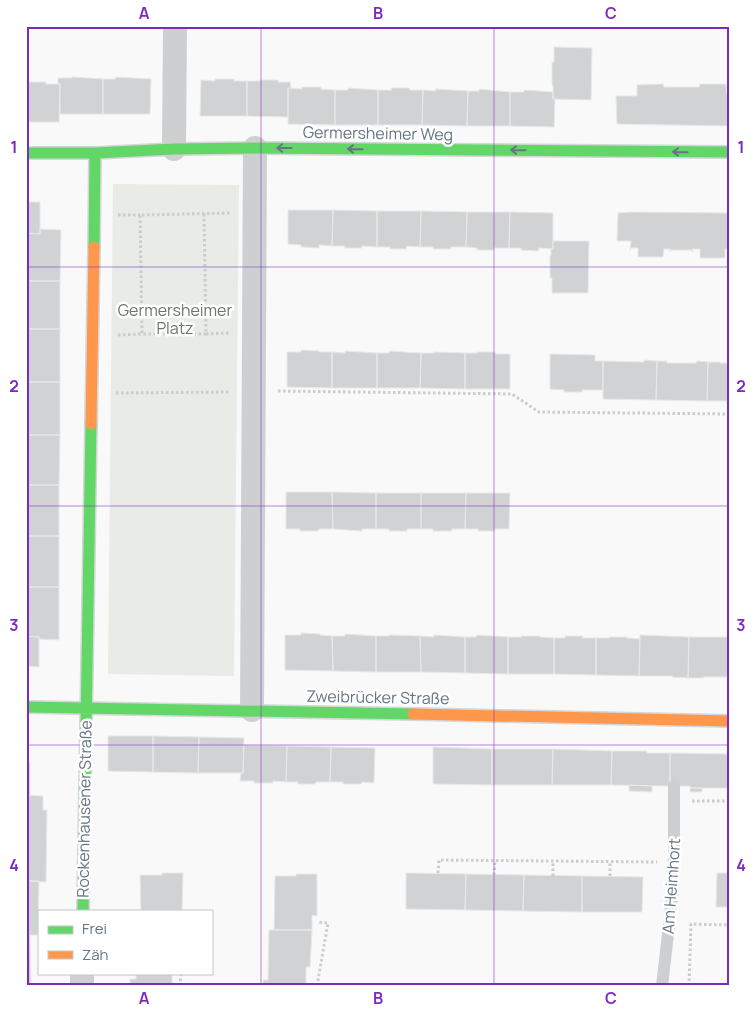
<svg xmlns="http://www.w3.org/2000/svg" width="755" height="1012" viewBox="0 0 755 1012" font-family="Manrope,sans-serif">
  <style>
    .green { fill: #e8ebe6 }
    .building { fill: #d0d2d3; stroke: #e8e8e8 }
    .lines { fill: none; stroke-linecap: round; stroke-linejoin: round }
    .fast-casing { stroke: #d5d6d7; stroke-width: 14 }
    .slow-casing { stroke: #d5d6d7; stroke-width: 14 }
    .path { stroke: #cbcccd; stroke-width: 3; stroke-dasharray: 2.5 2.5; stroke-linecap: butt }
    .lane { stroke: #cecfd0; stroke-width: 12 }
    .street { stroke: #cecfd0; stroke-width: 24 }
    .fast { stroke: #63d668; stroke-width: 11 }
    .slow { stroke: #ff974d; stroke-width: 11 }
    .oneway { stroke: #657683 }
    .grid { fill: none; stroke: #7b2cbf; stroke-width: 1; stroke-opacity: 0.55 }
    .labels { text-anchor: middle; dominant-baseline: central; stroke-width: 5; stroke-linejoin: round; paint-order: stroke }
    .street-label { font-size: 16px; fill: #657683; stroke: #fff }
    .park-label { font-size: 16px; fill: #687a64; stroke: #fff }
    .neatline { fill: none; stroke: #7b2cbf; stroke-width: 2 }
    .grid-label { font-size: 16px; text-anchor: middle; font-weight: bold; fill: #7b2cbf }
  </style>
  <rect width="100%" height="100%" fill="#f9f9f9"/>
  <path class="green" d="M113 184 239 185 234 676 108 674Z"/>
  <path class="building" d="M554 47 592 48 591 100 553 99V85H552V62H554Z
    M72 77 103 79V114H60V84H58V78H72Z
    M116 77 151 79 150 114H103V79H115Z
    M215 79H234V81H247V116H200L201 80 215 81Z
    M260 80H278V82H290L291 88H288V117L247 116V81H260Z
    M26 82H46V84H60L59 122H26Z
    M663 84 664 87H699L700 84H726L727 95H729V126L617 124 616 96H637V85Z
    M302 87H321V89L335 90V125L288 124V88L302 89Z
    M348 88 378 90V125H335V90H348Z
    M391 88H409L410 90H423L422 125H378V90H392Z
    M435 89 468 91 467 126 422 125 423 90 436 91Z
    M479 89 510 92V126H467L468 91H479Z
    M524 90 553 92V99H555L554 127 510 126V92H524Z
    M26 202H40V234L26 233Z
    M288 210H333L332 246 319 245V248L301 247V245L288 244Z
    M333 210 377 211V247L362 246V248H344L345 246H332Z
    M377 211H421L420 247 407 246 406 249H390V247H377Z
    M421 211 467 212 466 247H451V249H433V247H420Z
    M467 212H510L509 248H494V250H477V248L466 247Z
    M510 212 553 213V249L539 248 538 251 521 250V248H509Z
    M631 212 729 213V249H725V258H700V249H692L693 252H692V250H671L670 252V249H664L663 257H638V248H631L630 251 631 241H617L618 213Z
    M40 229 61 230 60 281H26V233L40 234Z
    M553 241H589L588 293H552V278H550V255H551V248L553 249Z
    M26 281H60V329H26Z
    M26 329H60V382H26Z
    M301 350 319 351V352H332V388L287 387V352H301Z
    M345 351 377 353V388H332V352L345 353Z
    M389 351 421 353 420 388H377V353H389Z
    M434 352 465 353V389L420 388 421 353H434Z
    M477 352H495L496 354H510V389H465V353H477Z
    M550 354 595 355V361H603V390H582V392H564V390L550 389Z
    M644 360 657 361 656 400 603 399V361L644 362Z
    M657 361H667V363H696L697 361 708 362 707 401 656 400Z
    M708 362H720V363H729V401H707Z
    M26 382H60V435H26Z
    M26 435H60L59 485H26Z
    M26 485H59V536H26Z
    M286 492H332L333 529H319L318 531H300V529H286Z
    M332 492 376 493V529H362V531L333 529Z
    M376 493H421V529H407V531H389V529H376Z
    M421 493H466L465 529H452L451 531H433V529H421Z
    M466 493H510L509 529H495V531H478V529H465Z
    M26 536H59V587H26Z
    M26 587H59V640L39 639V637L26 636Z
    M301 633 320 634V635L332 636 333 671 285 670V635H301Z
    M345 634 376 636V672L333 671 332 636H345Z
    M389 635 420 636 421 672H376V636H389Z
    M434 635 465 637V673L421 672 420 636 434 637Z
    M477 635 508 637V674L465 673V637H476Z
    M640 635 689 637 688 678 672 677 673 676H639Z
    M26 636 39 637V667L26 666Z
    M521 636H539L540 637 554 638V674H508V637H522Z
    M565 636H583L582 638H596V675L554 674V638H565Z
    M609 637H627V638L640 639 639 676 596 675V638H609Z
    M689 637H729V677H703L704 678H688Z
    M108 736H153V772L108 771Z
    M153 736 199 737 198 773 153 772Z
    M199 737 244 738 243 773H198Z
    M244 745 287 746 286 782 273 781V783H254V781H240L241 773H243Z
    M287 746 331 747 330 782H316L315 784H298V782H286Z
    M331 747 375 748 374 783 362 782 361 784H343V782H330Z
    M433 747 492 749V785L433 784Z
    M492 749H553L552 785H492Z
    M553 749 612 751 611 785H552Z
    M612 751H647V753H670V786L611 785Z
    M670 753 729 754V788H690V786H670Z
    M26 763H30V795H26Z
    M629 785 652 786V792L629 791Z
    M690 788H702V792H690Z
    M26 795 43 796V810H47L46 882 26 881Z
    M162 873H183L182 911H141L140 875H162Z
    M406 873 466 874 465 910 406 909Z
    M717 873H729V907H716Z
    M296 874H317V916L312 915V930H274L275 876H296Z
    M466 874 524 875 523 911 465 910Z
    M524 875 582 876V912L523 911Z
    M582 876 643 877 642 912H582Z
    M26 881H39L38 935H30L31 984H26Z
    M269 930H312L310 967H306V986H263V980H268Z
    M136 973H172V986H130V979H136Z"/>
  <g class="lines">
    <defs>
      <path id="fast" d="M26 153H95L174 149 255 148 729 152
        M94 247 95 153
        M26 707 413 714
        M83 911 91 424"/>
      <path id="slow" d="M91 424 94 247
        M413 714 729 721"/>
    </defs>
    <use href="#fast" class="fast-casing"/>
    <use href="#slow" class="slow-casing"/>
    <path class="path" d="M204 214 206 334H142L140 215 231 213
      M118 215H140
      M206 334 230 333
      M118 335 142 334
      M278 391 512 394 539 412 729 414
      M116 393 231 392
      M692 801H729
      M438 873 439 860 657 862
      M494 875 495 860
      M553 876V861
      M610 876V862
      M180 986 181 973
      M317 986 328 923 318 922
      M421 986H425
      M689 986 691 924 729 925"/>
    <path class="lane" d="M662 986 673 890 674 851V786"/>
    <path class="street" d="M174 149 175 26
      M252 710 255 148
      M82 986V973"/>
    <use href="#fast" class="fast"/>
    <use href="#slow" class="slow"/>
  </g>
  <defs><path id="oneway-shaft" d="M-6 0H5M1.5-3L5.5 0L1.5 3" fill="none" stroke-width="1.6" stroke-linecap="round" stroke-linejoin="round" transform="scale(1.25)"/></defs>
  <g class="oneway">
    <use href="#oneway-shaft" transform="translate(284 148) rotate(-180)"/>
    <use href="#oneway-shaft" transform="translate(355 149) rotate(-179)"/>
    <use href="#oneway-shaft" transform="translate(518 150) rotate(-179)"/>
    <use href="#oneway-shaft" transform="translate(680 152) rotate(-179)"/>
  </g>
  <path class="grid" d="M261 26V986M494 26V986M26 267H729M26 506H729M26 745H729"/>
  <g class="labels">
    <g class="street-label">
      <text transform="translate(378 133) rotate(1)">Germersheimer Weg</text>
      <text transform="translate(378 697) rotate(1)">Zweibrücker Straße</text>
      <text transform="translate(84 809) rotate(-89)">Rockenhausener Straße</text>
      <text transform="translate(671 886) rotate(-86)">Am Heimhort</text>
    </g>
    <g class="park-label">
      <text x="175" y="310">Germersheimer<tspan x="175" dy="18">Platz</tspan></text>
    </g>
  </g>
  <rect width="755" height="1012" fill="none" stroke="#ffffff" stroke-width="55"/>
  <rect x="38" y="910" width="175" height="65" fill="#ffffff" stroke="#c1c8cd"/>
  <rect x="48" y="926" width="25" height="8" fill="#63d668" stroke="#c1c8cd"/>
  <text x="82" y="934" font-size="15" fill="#657683">Frei</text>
  <rect x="48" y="951" width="25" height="8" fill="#ff974d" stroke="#c1c8cd"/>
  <text x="82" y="960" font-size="15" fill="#657683">Zäh</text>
  <rect x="28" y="28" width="700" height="956" class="neatline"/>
  <g class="grid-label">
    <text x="144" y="19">A</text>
    <text x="378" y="19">B</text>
    <text x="611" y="19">C</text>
    <text x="14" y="153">1</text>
    <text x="741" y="153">1</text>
    <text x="14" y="392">2</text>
    <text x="741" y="392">2</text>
    <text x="14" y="631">3</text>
    <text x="741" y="631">3</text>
    <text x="14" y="871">4</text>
    <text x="741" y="871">4</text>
    <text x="144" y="1004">A</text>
    <text x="378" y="1004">B</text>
    <text x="611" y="1004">C</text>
  </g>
</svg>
